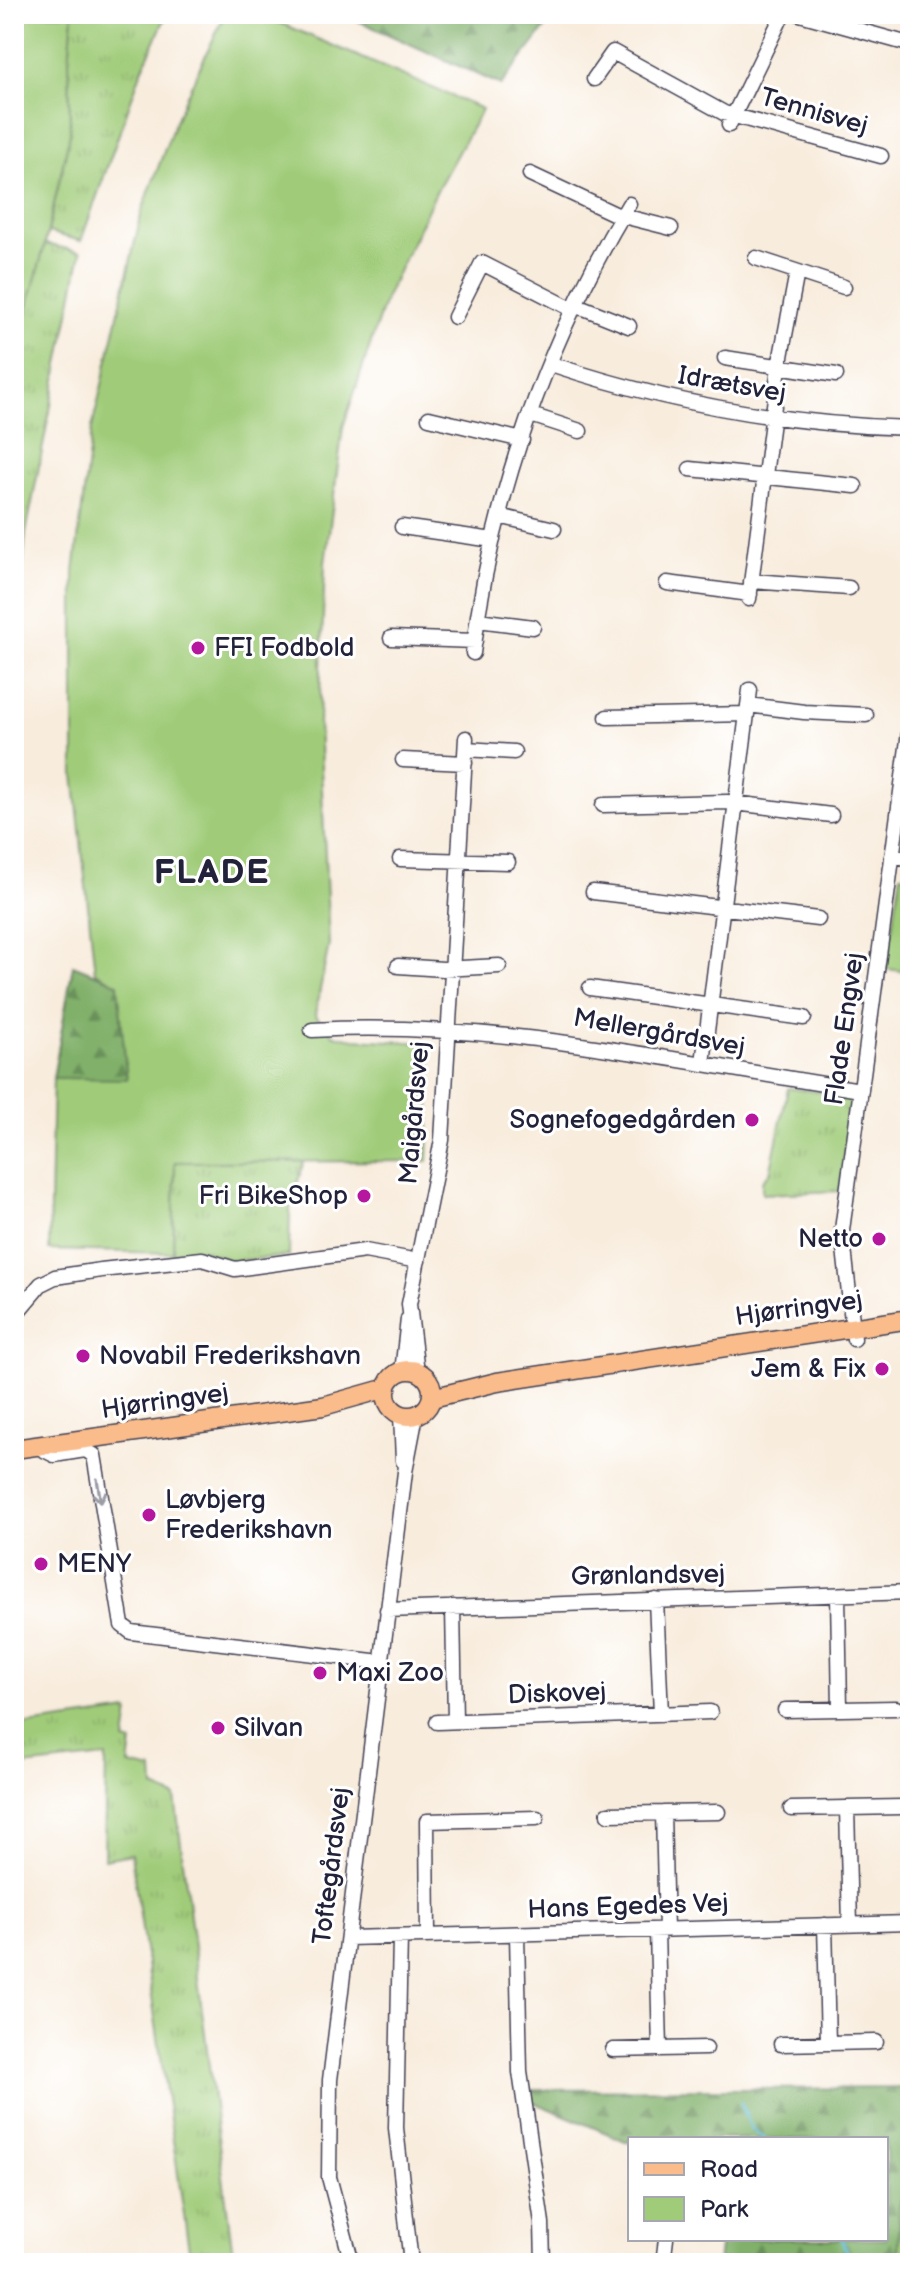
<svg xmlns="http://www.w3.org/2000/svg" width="924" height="2277" viewBox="0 0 924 2277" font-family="'Balsamiq Sans',sans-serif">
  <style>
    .grass { fill: url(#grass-tufts); stroke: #61775a; stroke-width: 2 }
    .forest { fill: url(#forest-firs); stroke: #516952; stroke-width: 2 }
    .park { fill: #a0cc79; stroke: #61775a; stroke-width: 2 }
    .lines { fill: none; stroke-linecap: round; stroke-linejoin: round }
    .stream { stroke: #57bcd5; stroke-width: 3 }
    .minor-casing { stroke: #424053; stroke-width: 17 }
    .major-casing { stroke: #424053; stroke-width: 21 }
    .minor { stroke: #fff; stroke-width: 14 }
    .major { stroke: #fabc8b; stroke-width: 18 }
    .oneway { stroke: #9c9ca7 }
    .poi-dot { fill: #b5179e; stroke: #fff; stroke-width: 3 }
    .labels { text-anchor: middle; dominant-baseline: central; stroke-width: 6; stroke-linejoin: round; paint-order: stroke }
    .street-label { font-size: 26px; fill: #22223b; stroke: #fff }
    .poi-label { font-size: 26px; fill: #22223b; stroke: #fff; text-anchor: start }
    .district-label { font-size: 34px; font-weight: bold; letter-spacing: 2px; fill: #22223b; stroke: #fff }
  </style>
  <defs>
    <pattern id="grass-tufts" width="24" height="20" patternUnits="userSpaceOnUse" patternTransform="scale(2)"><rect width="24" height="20" fill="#a0cc79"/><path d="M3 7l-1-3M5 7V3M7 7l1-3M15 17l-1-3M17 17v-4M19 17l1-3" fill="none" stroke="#8aaf6a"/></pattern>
    <pattern id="forest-firs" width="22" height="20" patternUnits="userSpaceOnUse" patternTransform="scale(2)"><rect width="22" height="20" fill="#80b069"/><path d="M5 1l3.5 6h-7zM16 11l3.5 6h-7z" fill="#688f58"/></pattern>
  </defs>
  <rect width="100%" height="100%" fill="#fff"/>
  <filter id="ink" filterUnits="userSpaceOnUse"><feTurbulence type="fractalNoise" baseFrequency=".0125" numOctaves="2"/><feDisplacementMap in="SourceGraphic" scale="16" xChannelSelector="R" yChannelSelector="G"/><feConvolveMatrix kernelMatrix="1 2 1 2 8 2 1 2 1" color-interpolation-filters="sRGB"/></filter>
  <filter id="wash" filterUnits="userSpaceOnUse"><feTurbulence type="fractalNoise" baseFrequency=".006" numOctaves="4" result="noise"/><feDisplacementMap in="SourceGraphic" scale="32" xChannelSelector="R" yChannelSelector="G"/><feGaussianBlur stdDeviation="1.8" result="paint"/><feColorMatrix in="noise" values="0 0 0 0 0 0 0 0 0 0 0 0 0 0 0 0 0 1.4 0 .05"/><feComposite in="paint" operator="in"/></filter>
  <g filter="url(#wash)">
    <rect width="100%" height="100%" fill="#f8ecdc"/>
    <path class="grass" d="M73 14H167L141 72 81 241 48 232 70 133 69 60Z
      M45 244 81 252 26 533 14 653V339L19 338Z
      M788 1088 846 1095 851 1100 840 1191 762 1194V1181L770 1173Z
      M304 1161 290 1208 289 1256 232 1261 205 1251 173 1253 175 1162Z
      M129 1711 125 1741 132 1743 129 1765 153 1770 154 1788 175 1797 234 2263H191L131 1854 104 1859 106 1757 14 1767V1737L21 1736 20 1726Z
      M905 2183H910V2263H898L899 2208Z"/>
    <path class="forest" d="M343 14H556L501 85Z
      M73 965 118 983 127 1080 53 1078Z
      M907 2088 905 2183 899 2208 898 2263H718L721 2239H886V2139H630V2143L526 2099 527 2090Z"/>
    <path class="park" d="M14 14H73L69 60 70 133 45 244 19 338 14 339Z
      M225 14H259L482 109 438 188 386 297 343 427 325 563 319 723 329 944 315 1015 334 1035 354 1039 427 1043 431 1051 428 1161 175 1162 173 1253 49 1250 53 1078 127 1079 118 984 95 972 74 774V572L92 428 142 211 178 114Z
      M901 874 910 875V972L886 969Z"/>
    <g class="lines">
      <path class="stream" d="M741 2103 751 2128 764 2139
        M842 2239 849 2263"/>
    </g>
  </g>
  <g filter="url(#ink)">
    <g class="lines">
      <defs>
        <path id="minor" d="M800 14 905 43
          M594 79 613 52 724 113 881 156
          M729 125 783 14
          M530 174 615 214 671 228
          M756 258 844 287
          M455 317 482 263 566 306 584 308 629 326
          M725 358 836 375
          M551 364C668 403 786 425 910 428
          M531 415 580 431
          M429 418 522 440
          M690 469 855 486
          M499 516 554 529
          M402 527 493 540
          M751 581 849 588
          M667 583 750 594
          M749 599 779 367 797 272
          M478 620 533 627
          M391 638 475 641
          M473 653C491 497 548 339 629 204
          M748 705 804 712 866 715
          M607 717 747 714
          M466 749 514 752
          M403 760 465 763
          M603 805 727 802 831 815
          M892 856 910 858
          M400 859 508 862
          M593 892 818 919
          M398 966 443 969 499 966
          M590 988 804 1018
          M312 1030C501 1020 676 1062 861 1090
          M703 1063 750 690
          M14 1316 41 1284 55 1277 101 1270 202 1259 235 1269 365 1251 418 1261
          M854 1339 842 1230 910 725
          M402 1372 408 1319
          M417 1372 409 1304 442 1140 466 738
          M401 1414 403 1461
          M36 1446 54 1455 85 1450 94 1455 122 1625 131 1632 381 1662
          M838 1595 840 1709
          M656 1600 661 1714
          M453 1607 455 1721
          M387 1610 910 1592
          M785 1710 896 1708
          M437 1722 710 1712
          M847 1808 850 1925
          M791 1809 902 1807
          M663 1813 666 1930
          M608 1814 718 1812
          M825 1925 828 2043
          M657 1930 660 2049
          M517 1934 520 2072 542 2223 543 2263
          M428 1936 427 1821 537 1818
          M400 1937 396 2128 411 2263
          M348 1938 910 1923
          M781 2044 876 2042
          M613 2050 706 2048
          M352 2263 329 2177 330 2080 405 1472 416 1415
          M663 2263 666 2239"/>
        <path id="major" d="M386 1393a23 23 0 1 1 46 0a23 23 0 1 1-46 0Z
          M432 1398 497 1382 910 1319
          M14 1449 323 1406 387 1388"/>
      </defs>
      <use href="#minor" class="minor-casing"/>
      <use href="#major" class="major-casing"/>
      <use href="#minor" class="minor"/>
      <use href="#major" class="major"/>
    </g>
    <defs><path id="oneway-shaft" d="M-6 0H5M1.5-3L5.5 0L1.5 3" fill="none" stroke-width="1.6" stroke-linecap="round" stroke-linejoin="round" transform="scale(2)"/></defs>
    <use class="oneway" href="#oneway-shaft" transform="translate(99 1491) rotate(81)"/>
  </g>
  <g class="poi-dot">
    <circle cx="198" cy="648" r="8"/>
    <circle cx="752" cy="1120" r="8"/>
    <circle cx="364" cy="1196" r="8"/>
    <circle cx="879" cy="1239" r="8"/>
    <circle cx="83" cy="1356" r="8"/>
    <circle cx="882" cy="1369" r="8"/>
    <circle cx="149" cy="1515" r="8"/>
    <circle cx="41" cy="1564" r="8"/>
    <circle cx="320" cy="1673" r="8"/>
    <circle cx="218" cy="1728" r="8"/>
  </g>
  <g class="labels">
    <g class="street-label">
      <text transform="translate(814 112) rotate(16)">Tennisvej</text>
      <text transform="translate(732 385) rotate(10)">Idrætsvej</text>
      <text transform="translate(845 1029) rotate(-82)">Flade Engvej</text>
      <text transform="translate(659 1033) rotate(10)">Mellergårdsvej</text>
      <text transform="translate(415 1113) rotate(-85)">Maigårdsvej</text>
      <text transform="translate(799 1309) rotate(-8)">Hjørringvej</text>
      <text transform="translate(165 1402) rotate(-8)">Hjørringvej</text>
      <text transform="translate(648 1576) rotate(-1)">Grønlandsvej</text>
      <text transform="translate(557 1694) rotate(-2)">Diskovej</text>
      <text transform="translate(332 1866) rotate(-83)">Toftegårdsvej</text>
      <text transform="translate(628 1907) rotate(-2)">Hans Egedes Vej</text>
    </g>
    <g class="poi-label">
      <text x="214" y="648">FFI Fodbold</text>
      <text x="736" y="1120" text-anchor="end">Sognefogedgården</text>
      <text x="348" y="1196" text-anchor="end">Fri BikeShop</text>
      <text x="863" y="1239" text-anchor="end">Netto</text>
      <text x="99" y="1356">Novabil Frederikshavn</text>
      <text x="866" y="1369" text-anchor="end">Jem &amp; Fix</text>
      <text x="165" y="1500">Løvbjerg<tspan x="165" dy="30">Frederikshavn</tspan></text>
      <text x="57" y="1564">MENY</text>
      <text x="336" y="1673">Maxi Zoo</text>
      <text x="234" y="1728">Silvan</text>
    </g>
    <g class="district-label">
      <text x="212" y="872">FLADE</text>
    </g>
  </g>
  <rect width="924" height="2277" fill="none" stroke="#fff" stroke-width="48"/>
  <rect x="628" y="2137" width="260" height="104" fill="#ffffff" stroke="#a7a7b1" stroke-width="2"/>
  <rect x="644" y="2163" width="40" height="12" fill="#fabc8b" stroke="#a7a7b1" stroke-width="2"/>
  <text x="700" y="2177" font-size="24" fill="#22223b">Road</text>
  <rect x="644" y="2197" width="40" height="24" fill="#a0cc79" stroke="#a7a7b1" stroke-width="2"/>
  <text x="700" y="2217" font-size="24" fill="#22223b">Park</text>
</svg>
